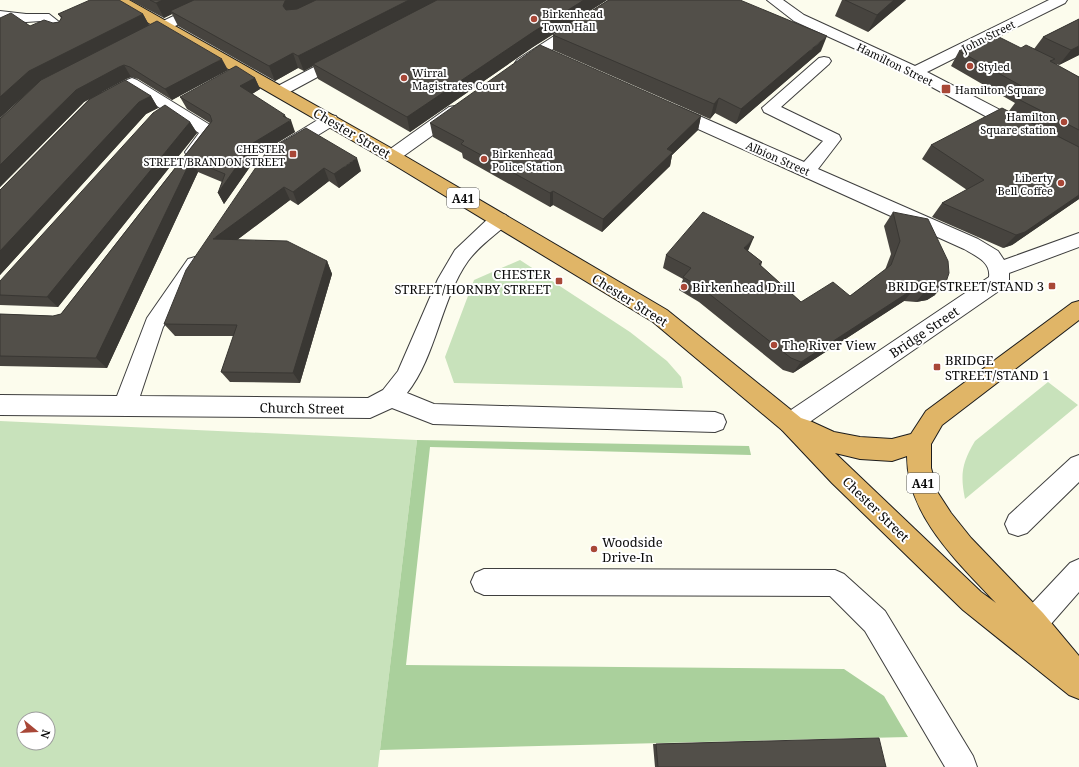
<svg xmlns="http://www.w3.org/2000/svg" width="1079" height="767" viewBox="0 0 1079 767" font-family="'Noto Serif',serif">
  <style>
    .green { fill: #c8e2bb; fill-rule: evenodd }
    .forest { fill: #aad09c }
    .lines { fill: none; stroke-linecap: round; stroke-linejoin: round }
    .minor-casing { stroke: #3e3e3e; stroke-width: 2 }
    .highway-casing { stroke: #1c1c1c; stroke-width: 2 }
    .minor { fill: #fff; fill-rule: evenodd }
    .highway { fill: #e0b567; fill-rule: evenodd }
    .wall { fill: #47443f }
    .shaded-wall { fill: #393733 }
    .building { fill: #524f49; stroke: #393733 }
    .poi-dot { fill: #a84737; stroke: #fff; stroke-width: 1.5 }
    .labels { text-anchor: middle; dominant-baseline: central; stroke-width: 4; stroke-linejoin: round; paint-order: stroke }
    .far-poi-label { font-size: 11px; fill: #0b0b0b; stroke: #fff; text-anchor: start }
    .far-street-label { font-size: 11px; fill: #0b0b0b; stroke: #fff }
    .shield { fill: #fff; stroke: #545454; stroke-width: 1 }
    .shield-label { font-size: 12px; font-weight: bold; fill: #0b0b0b }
    .street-label { font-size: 13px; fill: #0b0b0b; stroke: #fff }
    .poi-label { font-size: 13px; fill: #0b0b0b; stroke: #fff; text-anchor: start }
  </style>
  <rect width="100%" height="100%" fill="#fcfced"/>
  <path class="green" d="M520 260 630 332 667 361 681 377 683 388 454 383 445 357 474 280Z
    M1048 382 1078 405 965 499C960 474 962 463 975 441Z
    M0 421 417 440 378 767H0ZM24 719H48V743H24Z"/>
  <path class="forest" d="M417 440 749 446 751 455 430 447 406 665 844 669 884 696 908 737 380 750Z"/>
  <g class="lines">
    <defs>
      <path id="minor" d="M207 0H225L223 3 148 39 143 40 138 39 136 36 138 33Z
        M610 0H626L624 3 527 66 522 67 517 66 515 63 517 60Z
        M767 0H783L804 15 915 66 1049 0H1067L1065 3 927 72 1025 123 1027 127 1025 131 1019 132 1013 131 893 66 794 21Z
        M0 11 26 14H49L68 29 66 32 61 33 56 32 41 21 26 22 0 19Z
        M342 54 347 55 349 58 347 61 286 94 280 96 274 94 272 91 274 88 337 55Z
        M824 57 829 58 831 61 829 64 781 107 839 135 841 139 818 169 978 239 998 251 1004 260 1079 233V247L1009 273V281L1006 286 798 430 790 433 782 430 779 423 782 416 989 277C991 262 976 256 964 249L667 115 665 111 667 107 673 106 679 107 804 162 823 141 764 112 762 108 819 58Z
        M132 78 137 80 215 128 217 132C210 143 201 160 187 156L185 152 199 133 132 90C122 95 111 104 99 101L97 98 99 95 127 80Z
        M455 106 461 107 463 111 461 115 398 160 392 162 386 160 383 156 386 152 449 107Z
        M330 115 336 116 338 120 336 124 292 151 286 153 280 151 278 147 280 143 324 116Z
        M499 213 506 215 508 220 506 225C494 236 478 247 468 261 441 299 436 357 407 393L434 404 715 412 723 415 726 422 723 429 715 432 433 424 392 408 370 418 0 415V395L117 396 147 318 188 259 195 257 202 259 205 264 163 327 140 396 368 398 383 390 398 371 438 279 455 250 492 215Z
        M1079 455V482L1027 533 1018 536 1009 533 1005 524 1009 515 1071 458Z
        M1079 559V592L1043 633 1033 637 1023 633 1019 623 1023 613 1070 563Z
        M484 569 835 570 844 574 885 611 973 756 977 767H945L865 631 830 596 484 595 475 591 471 582 475 573Z"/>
      <path id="highway" d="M112 0H129L398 152 667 310 801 418 810 421 834 432 860 437 892 439 911 434 926 411 1072 303 1079 301V320L942 425 931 444V468L938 493 951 513 971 538 1043 613 1079 656V699L1069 695 963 610 832 483 782 430 653 322 386 160 114 3ZM835 453 860 459 892 461 907 456C907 516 958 562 996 603L981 592Z"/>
    </defs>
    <use href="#minor" class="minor-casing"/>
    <use href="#highway" class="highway-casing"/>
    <use href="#minor" class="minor"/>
    <use href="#highway" class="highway"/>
  </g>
  <path class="wall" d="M130 0H607L533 47 410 132 318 79 313 66 304 71 298 68 275 81 178 26 172 14 164 18Z
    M842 0H906L868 32 835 16Z
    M58 14H143L149 25 228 70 172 100 138 79 131 77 126 79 101 92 151 96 158 108 146 114 0 275V190L89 99 84 102 0 187V119L31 89 0 118V18L30 26 59 22 61 18Z
    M1079 19V55L1059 65 1052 63 1079 77V199L1012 245 1003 248 932 217 942 203 967 190 922 159 931 145 1009 111 1015 103 951 66 959 51 1021 48 1034 49 1043 37Z
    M553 35 821 51 736 124 715 113 710 119 553 50Z
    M255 78 260 89 252 94 286 117 295 132 259 154 224 204 218 193 222 182 198 172 107 368 0 366V314L53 316 61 314 210 123 187 109 180 97Z
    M701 116 698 130 672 155 670 166 602 232 553 205 550 207 463 158 462 153 433 137 430 123Z
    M190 122 197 133 58 307 0 305V295Z
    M267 151 361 171 339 188 329 181 298 205 290 200 237 240 327 261 332 274 300 383 230 382 221 372 234 336H175L164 324Z
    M893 212 935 295 927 300 916 302 904 301 793 373 783 370 699 302 679 290 683 279 663 268 666 255 748 251 762 262 761 266 801 302 850 296 885 270 891 254 884 226Z
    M870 739 886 767H655L653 744Z"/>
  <path class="shaded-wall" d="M163 0H203L170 11 172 14 164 18 156 3Z
    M287 0H322L290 16 283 6 285 1Z
    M409 0H440L313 64V66L304 71 298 56Z
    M584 0H607L533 47 410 132 407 117 533 32Z
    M894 0H906L868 32 877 15Z
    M143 14 149 25 38 83 0 118V97L29 71Z
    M827 36 821 51 736 124 741 109Z
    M1079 46V55L1059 65 1071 50Z
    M293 53 298 68 275 81 269 66Z
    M222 59 228 70 172 100 165 89Z
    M124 65 131 77 126 79 84 102 0 187V165L76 90 119 67Z
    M255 78 260 89 246 98 240 86Z
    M151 96 158 108 146 114 0 275V251L139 102Z
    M719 98 715 113 710 119 714 104Z
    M285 115 288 122 291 120 295 132 259 154 224 204 218 193 253 143Z
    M701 116 698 130 672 155 670 166 602 232 603 219 667 149Z
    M190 122 197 133 58 307 47 297Z
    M357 158 361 171 339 188 334 174Z
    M191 160 198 172 107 368 96 358Z
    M324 168 329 181 298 205 293 192Z
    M284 187 290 200 221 252 213 239Z
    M553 191V205L550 207V193Z
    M1079 195V199L1012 245 1003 248 1016 235Z
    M754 237 748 251 738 261 744 248Z
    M327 261 332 274 300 383 293 373Z
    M946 282 935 295 927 300 916 302 927 289Z
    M915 288 904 301 793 373 801 362Z"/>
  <path class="building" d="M90 0H119L143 14 29 71 0 97V18L11 13 30 26 44 20 53 23 59 22 62 17 58 14Z
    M150 0H163L156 3Z
    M194 0H287L285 1 283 6 286 10 297 9 316 0H409L298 56 293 53 269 66 170 11Z
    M437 0H584L533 32 407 117 313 64Z
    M609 0H740L827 36 741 109 719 98 714 104 553 35Z
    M845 0H894L877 15Z
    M1079 19V46L1071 50 1043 37Z
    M157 21 222 59 165 89 130 67 124 65 119 67 76 90 0 165V119L41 80Z
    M993 34 1021 48 1026 45 1055 59 1050 61 1079 77V130L1018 99 1032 92 959 51Z
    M540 45 701 116 667 149 673 152 603 219 553 191 550 193 461 144 464 141 430 123Z
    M236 66 255 78 240 86 285 115 283 116 291 120 253 143 218 193 225 174 191 160 96 358 0 356V314L53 316 61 314 212 121 210 115 180 97Z
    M125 80 151 96 139 102 0 251V190L90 99Z
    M165 105 190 122 47 297 0 295V281L153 113Z
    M1002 108 1079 147V195L1025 232 1016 235 942 203 984 180 931 145Z
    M306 128 357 158 334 174 324 168 293 192 284 187 213 239 287 241 327 261 293 373 221 372 237 325 164 324 186 270 267 151Z
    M703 212 754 237 744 248 762 262 759 264 801 302 833 282 850 296 891 265 900 241 893 212 928 219 948 261 949 273 946 282 938 287 927 289 915 288 801 362 791 358 703 289 683 277 691 268 666 255Z
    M879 738 886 767H658L656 744Z"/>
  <g class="poi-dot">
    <circle cx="534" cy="19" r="4"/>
    <circle cx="970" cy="66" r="4"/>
    <circle cx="404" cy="78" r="4"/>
    <rect x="941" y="84" width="10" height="10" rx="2"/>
    <circle cx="1064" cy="122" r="4"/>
    <rect x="289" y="150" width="8" height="8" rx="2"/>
    <circle cx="484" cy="159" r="4"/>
    <circle cx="1061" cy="183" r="4"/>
    <rect x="555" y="277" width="8" height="8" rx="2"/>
    <rect x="1048" y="282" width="8" height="8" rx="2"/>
    <circle cx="684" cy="287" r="4"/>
    <circle cx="774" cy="345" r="4"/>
    <rect x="933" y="363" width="8" height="8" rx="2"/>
    <circle cx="594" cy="549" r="4"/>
  </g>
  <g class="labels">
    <g class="far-poi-label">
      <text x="542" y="13">Birkenhead<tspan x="542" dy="13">Town Hall</tspan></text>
      <text x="978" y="66">Styled</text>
      <text x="412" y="72">Wirral<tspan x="412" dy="13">Magistrates Court</tspan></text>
      <text x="955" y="89">Hamilton Square</text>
      <text x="1056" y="116" text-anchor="end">Hamilton<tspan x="1056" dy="13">Square station</tspan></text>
      <text x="285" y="148" text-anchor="end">CHESTER<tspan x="285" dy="13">STREET/BRANDON STREET</tspan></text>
      <text x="492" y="153">Birkenhead<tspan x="492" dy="13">Police Station</tspan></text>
      <text x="1053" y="177" text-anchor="end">Liberty<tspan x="1053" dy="13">Bell Coffee</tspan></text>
    </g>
    <g class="far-street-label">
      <text transform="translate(988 36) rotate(-27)">John Street</text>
      <text transform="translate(895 64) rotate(26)">Hamilton Street</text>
      <text transform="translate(778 158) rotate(24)">Albion Street</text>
    </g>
    <g class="shield">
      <rect x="447" y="188" width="32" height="20" rx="3"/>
      <rect x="907" y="473" width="32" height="20" rx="3"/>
    </g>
    <g class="shield-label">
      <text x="463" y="198">A41</text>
      <text x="923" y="483">A41</text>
    </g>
    <g class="street-label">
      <text transform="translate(352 133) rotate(30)">Chester Street</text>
      <text transform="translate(630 300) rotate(32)">Chester Street</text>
      <text transform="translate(924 332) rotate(-34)">Bridge Street</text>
      <text transform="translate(302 408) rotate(1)">Church Street</text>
      <text transform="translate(876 509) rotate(44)">Chester Street</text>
    </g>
    <g class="poi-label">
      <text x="551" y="274" text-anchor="end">CHESTER<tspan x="551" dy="15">STREET/HORNBY STREET</tspan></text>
      <text x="1044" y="286" text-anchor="end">BRIDGE STREET/STAND 3</text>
      <text x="692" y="287">Birkenhead Drill</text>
      <text x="782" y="345">The River View</text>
      <text x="945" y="360">BRIDGE<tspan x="945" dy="15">STREET/STAND 1</tspan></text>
      <text x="602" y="542">Woodside<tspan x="602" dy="15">Drive-In</tspan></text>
    </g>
  </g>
  <g transform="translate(36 731) rotate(108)"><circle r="19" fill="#ffffff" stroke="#9d9d9d"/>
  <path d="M0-3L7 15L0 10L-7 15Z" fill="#a84737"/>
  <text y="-6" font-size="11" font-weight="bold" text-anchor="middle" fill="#0b0b0b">N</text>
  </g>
</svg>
